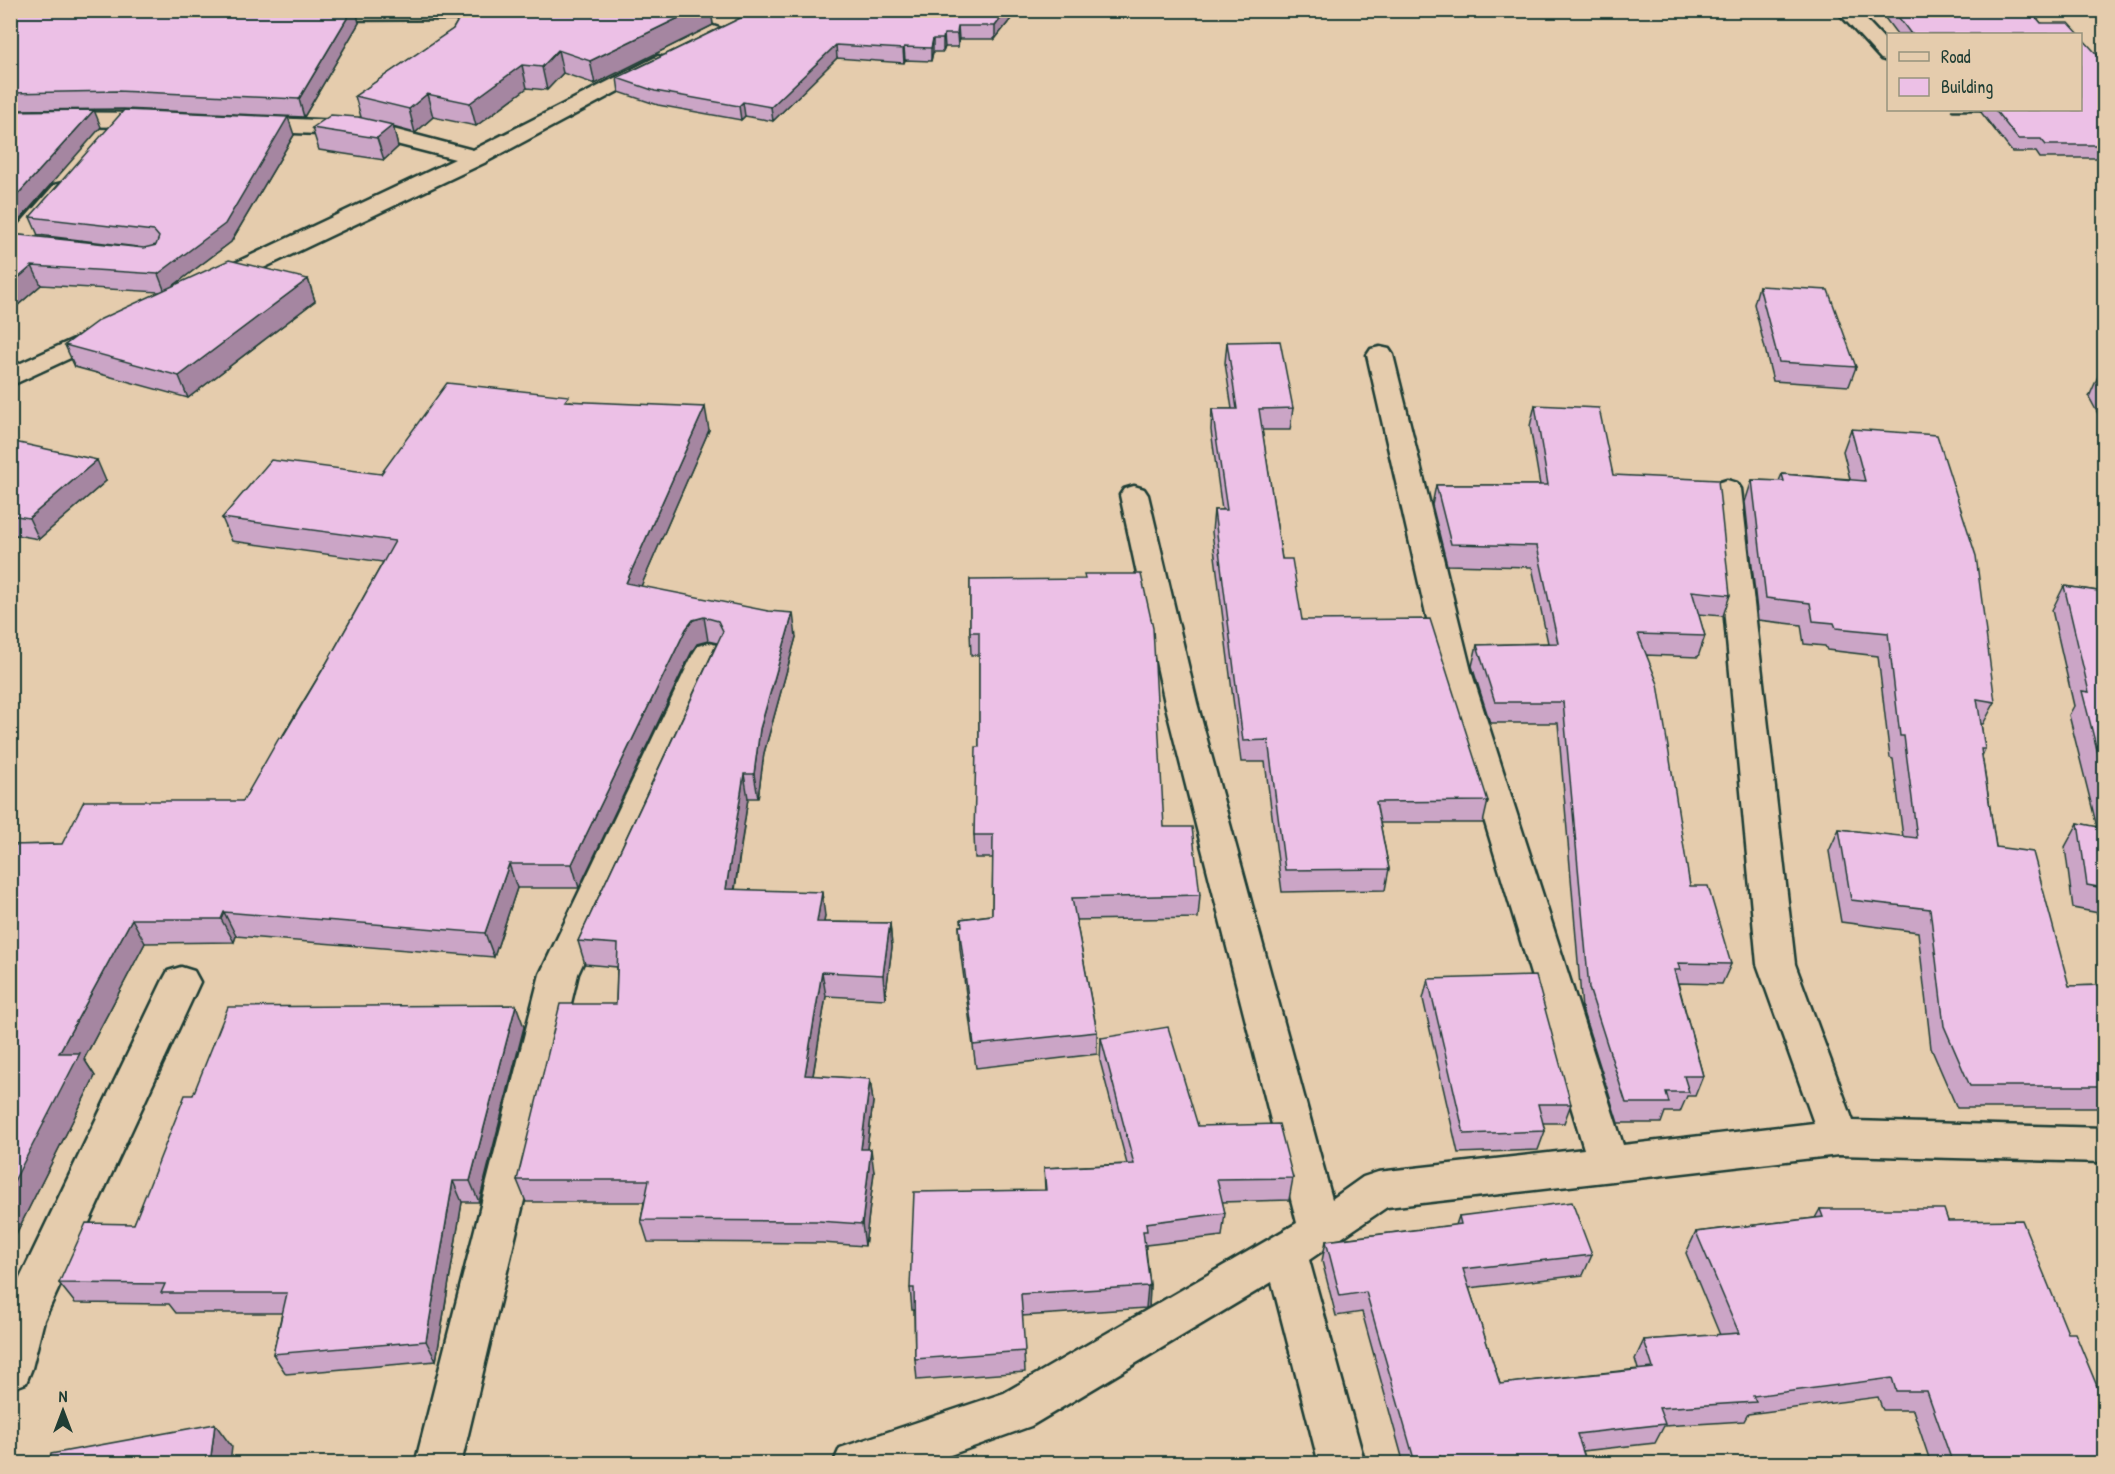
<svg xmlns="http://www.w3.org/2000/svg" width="2115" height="1474" viewBox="0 0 2115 1474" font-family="'Patrick Hand',sans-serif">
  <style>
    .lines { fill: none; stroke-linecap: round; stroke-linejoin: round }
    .street-casing { stroke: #1f3d34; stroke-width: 5 }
    .street { fill: #e5ccad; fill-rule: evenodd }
    .wall { fill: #cba5c6; stroke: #1f3d34; stroke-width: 1.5 }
    .shaded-wall { fill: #a586a1; stroke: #1f3d34; stroke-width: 1.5 }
    .building { fill: #ecc0e6; stroke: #1f3d34; stroke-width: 1.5 }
  </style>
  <rect width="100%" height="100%" fill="#e5ccad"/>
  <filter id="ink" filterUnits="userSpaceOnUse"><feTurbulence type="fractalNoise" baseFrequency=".0167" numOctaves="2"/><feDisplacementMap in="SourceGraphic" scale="12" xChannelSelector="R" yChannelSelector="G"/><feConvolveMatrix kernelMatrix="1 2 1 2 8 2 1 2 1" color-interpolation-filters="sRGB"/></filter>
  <g filter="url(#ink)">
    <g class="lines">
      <defs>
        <path id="street" d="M304 10H515L517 13 514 17 507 19 312 20 305 18 302 14Z
          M658 10H714L744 20 747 24 744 28C730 32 716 23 702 20 688 16 673 21 659 17L656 13Z
          M1836 10H1857L1888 43V61L1881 59Z
          M658 56 665 58 668 62 665 66 484 163 219 289 210 291 201 289 198 284 201 279 455 159 365 136 246 131 238 129 235 124 238 119 246 117 366 122 473 150Z
          M10 112 162 113 170 115 173 120 170 125 162 127 10 126Z
          M62 183 70 185 74 190 70 195 26 247 17 249 10 248V235L54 185Z
          M109 323 118 326 122 331 118 336 10 386V368Z
          M1380 347 1389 349 1393 355 1471 671 1623 1145 1814 1123 1757 964 1713 489 1717 483 1727 480 1737 483 1741 489 1795 964 1853 1121 2104 1128V1162L1839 1155 1387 1207 1309 1260 1365 1464H1319L1272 1282 1031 1426 925 1464H833L840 1448 1004 1393 1297 1223 1165 703 1120 495 1124 489 1134 486 1144 489 1148 495 1197 703 1332 1199 1363 1177 1378 1172 1584 1149 1439 671 1367 355 1371 349Z
          M709 643 720 646 725 654 578 974 461 1464H415L540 974 693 654 698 646Z
          M181 967 194 971 200 982 44 1320 32 1368 26 1383 10 1389V1299L162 982 168 971Z"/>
      </defs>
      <use href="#street" class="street-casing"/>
      <use href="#street" class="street"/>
    </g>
    <path class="wall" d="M10 10H356L359 23 304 117 124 109 10 110Z
      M464 10H711L713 25 595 84 563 73 547 90 527 88 476 126 433 117 415 133 393 127 398 147 384 160 319 150 312 128 361 117 355 96 453 29Z
      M722 10H743L735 15Z
      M757 10H1018L995 39H959L958 47H945L943 52H933L931 61 905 60 904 63 837 58 773 121 745 116 741 120 658 105 619 92 617 78Z
      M1879 10H2030L2041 23 2079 34H1897Z
      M2104 62V165L2098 158H2040L2036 152H2012L1980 111H1953L1951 110H2080Z
      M294 135 231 242 174 285 308 279 315 301 188 398 75 367 65 345 160 292 41 285 10 312V234L138 247 38 235 30 217Z
      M1759 286 1856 367 1849 386 1773 381 1754 304Z
      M1227 342 1293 408 1290 430H1262L1282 559 1302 620 1488 801 1483 823H1380L1389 869 1385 890 1282 892 1265 762H1241L1212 532 1214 510H1222L1211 430 1212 409H1232L1225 363Z
      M2099 374 2104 375V425L2089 397Z
      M570 401 709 430 641 586 796 637 764 753 758 798H748L735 890 825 916 824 922 890 923 892 947 885 999 826 996 813 1076 870 1079 873 1102 867 1149 874 1172 865 1246 822 1243 648 1242 641 1220 644 1202H526L517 1180 616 1004 617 967 585 964 578 941 717 643 708 641 697 644 691 653 579 888H517L494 957 236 936 234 942 145 943 84 1059 95 1076 10 1246V845L62 844 243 801 326 664 383 562 232 541 222 518 381 474Z
      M1535 405 1613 475 1730 595 1723 616 1698 614 1705 636 1698 657 1646 655 1690 886 1731 964 1722 984 1678 983 1703 1076 1695 1096H1687L1680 1112H1665L1661 1123H1618L1582 1009 1558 723H1490L1472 666 1477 645 1548 643 1532 567 1447 565 1432 505 1436 485H1540L1530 426Z
      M1851 429 1995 702 1983 724H1981L1985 749 1982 756 1996 847 2069 986 2104 985V1108H1957L1931 1048 1918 932 1841 922 1829 851 1839 829 1903 837 1893 759 1890 758 1878 656 1827 650 1825 646 1804 644 1801 625 1758 620 1745 502 1752 480 1779 481 1782 474 1850 479 1843 451Z
      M10 441 106 481 39 539 10 534Z
      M970 580 1164 827 1200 895 1198 918 1076 920 1097 1032V1054L976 1068 960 949 959 926H962L961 919 992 915 993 858H975L974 835 979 747V655H971L970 632Z
      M2064 586 2104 592V914L2073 908 2065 847 2078 823 2097 827 2069 715 2074 706 2052 610Z
      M1428 979 1571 1104 1564 1123H1543L1545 1131 1538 1150 1458 1153 1423 999Z
      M524 1027 479 1202H462L436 1361 286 1374 273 1354 282 1313H176L169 1304 75 1303 59 1283 134 1224 193 1095Z
      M1101 1038 1198 1126 1293 1178 1289 1200 1222 1202 1225 1213 1222 1236 1146 1245V1250L1150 1285 1149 1307 1146 1308 1022 1316 1025 1372 917 1380 915 1359 914 1310H912L910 1288 1045 1190 1044 1168 1127 1164 1100 1061Z
      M1820 1209 1948 1221 2104 1464H1931L1913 1410H1883L1878 1397 1748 1414 1744 1421 1664 1426 1655 1443 1583 1451 1587 1464H1404L1362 1312 1336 1316 1322 1261 1326 1241 1456 1225 1459 1216 1592 1255 1583 1275 1469 1288 1500 1384 1638 1369 1635 1359 1644 1340 1720 1335 1686 1253 1696 1232 1815 1218Z"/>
    <path class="shaded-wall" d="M352 10H356L359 23 304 117 299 99Z
      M695 10H711L713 25 595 84 590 61Z
      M734 10H743L735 15Z
      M1007 10H1018L995 39V26Z
      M958 26 959 39 958 47 957 34Z
      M944 34 945 47 943 52V39Z
      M933 39V52L931 61V48Z
      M836 45 837 58 773 121 771 107Z
      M904 47 905 60 904 63 903 49Z
      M558 50 563 73 547 90 542 67Z
      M522 65 527 88 476 126 470 103Z
      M427 94 433 117 415 133 409 109Z
      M743 102 745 116 741 120 739 106Z
      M94 110 101 127 10 231V203Z
      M288 117 294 135 231 242 165 292 158 274Z
      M393 125 398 147 384 160 377 138Z
      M32 266 41 285 10 312V285Z
      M308 279 315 301 188 398 179 376Z
      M705 407 709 430 632 607 626 583Z
      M97 460 106 481 39 539 29 518Z
      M793 613 796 637 764 753 758 798 754 774 760 729Z
      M704 617 708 641 697 644 691 653 579 888 572 864 686 629 693 620Z
      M744 774 748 798 731 913 726 889Z
      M509 864 517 888 494 957 485 933Z
      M822 892 825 916 820 945 817 922Z
      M224 912 236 936 234 942 221 919Z
      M132 919 145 943 84 1059 95 1076 10 1246V1189L59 1053Z
      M890 923 892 947 885 999 883 975Z
      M822 972 826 996 809 1099 805 1075Z
      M516 1005 524 1027 479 1202 470 1181Z
      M870 1079 873 1102 864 1171 861 1149Z
      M871 1149 874 1172 865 1246 862 1224Z
      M453 1181 462 1202 436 1361 426 1341Z
      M1150 1285 1149 1307 1146 1308 1148 1286Z
      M215 1424 232 1447 230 1464H210Z"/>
    <path class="building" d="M10 10H352L299 99 117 91 10 93Z
      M464 10H695L590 61 558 50 542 67 522 65 470 103 427 94 409 109 355 96 453 29Z
      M757 10H1007L995 26H958L957 34H944L943 39H933L931 48 904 47 903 49 836 45 771 107 743 102 739 106 655 91 617 78Z
      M1893 10H2030L2041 23H2069L2079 34H1911Z
      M2080 36 2104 62V145H2046L2041 139H2018L1995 110H2080Z
      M94 110 10 203V111Z
      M124 110 288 117 225 224 158 274 32 266 10 285V234L144 248 156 245 159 237 154 231 30 217Z
      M331 115 358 117 393 125 377 138 312 128Z
      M229 260 308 279 179 376 65 345 99 320Z
      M1759 286 1828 290 1856 367 1779 362Z
      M1280 341 1293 408 1259 409 1282 559H1292L1302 620 1430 619 1488 801 1376 802 1389 869 1285 870 1268 740 1243 741 1214 510H1227L1212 409H1237L1227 342Z
      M2099 374 2104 375V383Z
      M447 383 569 396 565 401 705 407 626 583 768 611 793 613 760 729 754 774H744L726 889 822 892 817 922 890 923 883 975 822 972 805 1075 870 1079 861 1149H871L862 1224 818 1221 641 1220 649 1180H517L560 1004H616L618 944 578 941 723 631 718 621 704 617 693 620 686 629 572 864H509L485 933 224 912 221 919H132L59 1053H80L10 1189V845L62 844 84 801H243L279 738H282L326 664 395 541 222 518 271 460 381 474Z
      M1535 405 1599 408 1613 475 1718 480 1730 595 1692 591 1705 636 1638 634 1658 684 1690 886H1708L1731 964 1678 963 1680 970H1674L1703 1076H1684L1689 1092H1666L1669 1103H1626L1589 988 1563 702H1495L1477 645 1558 643 1537 546 1451 544 1436 485H1548Z
      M1851 429 1937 435 1976 556 1995 702 1977 699 1985 749H1981L1996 847 2033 852 2069 986 2104 985V1086H1970L1944 1026 1930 909 1851 900 1839 829 1917 838 1904 736H1900L1888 633 1836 628 1834 623 1813 621 1810 603 1766 598 1752 480 1784 481 1782 474 1865 481Z
      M10 441 97 460 29 518 10 515Z
      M1084 574H1141L1153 628 1164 827H1192L1200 895 1072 898 1097 1032 974 1045 959 926H962L961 919 992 915 993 835H974L976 747H979V632H970V580L1085 579Z
      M2064 586 2104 592V777L2082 691 2089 692Z
      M2078 823 2104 828V888L2087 885Z
      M1536 976 1571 1104H1538L1545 1131 1464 1134 1428 979Z
      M516 1005 470 1181H453L426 1341 273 1354 287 1293H161L165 1284 59 1283 86 1223 134 1224 185 1095H193L228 1007Z
      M1168 1027 1198 1126 1279 1124 1293 1178 1217 1179 1225 1213 1146 1223 1147 1231H1143L1150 1285 1148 1286 1021 1294 1025 1351 915 1359 914 1288H910L914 1192 1046 1190 1044 1168 1134 1164 1101 1038Z
      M1572 1202 1592 1255 1463 1269 1500 1384 1653 1368 1644 1340 1739 1333 1696 1232 1823 1217 1820 1209H1944L1948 1221 2022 1220 2068 1333H2075L2104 1403V1464H1953L1927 1391H1896L1892 1378 1753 1396 1756 1402 1659 1408 1665 1424 1577 1434 1587 1464H1442L1440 1456 1414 1459 1366 1292 1340 1296 1326 1241 1461 1224 1459 1216Z
      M215 1424 210 1464H49L51 1454Z"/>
  </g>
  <rect width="2115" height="1474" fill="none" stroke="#e5ccad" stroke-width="36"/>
  <rect x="18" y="18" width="2079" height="1438" fill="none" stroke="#1f3d34" stroke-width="2" filter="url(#ink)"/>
  <rect x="1887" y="33" width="195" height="78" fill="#e5ccad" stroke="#96937d" stroke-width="1.5"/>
  <rect x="1899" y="52" width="30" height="9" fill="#e5ccad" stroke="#96937d" stroke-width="1.5"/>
  <text x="1941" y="63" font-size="18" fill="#1f3d34">Road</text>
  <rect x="1899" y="78" width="30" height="18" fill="#ecc0e6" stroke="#96937d" stroke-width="1.5"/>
  <text x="1941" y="93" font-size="18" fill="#1f3d34">Building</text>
  <g transform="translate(63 1411)" stroke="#e5ccad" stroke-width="4.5" paint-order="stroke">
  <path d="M0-4.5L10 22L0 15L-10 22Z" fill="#1f3d34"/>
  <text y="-9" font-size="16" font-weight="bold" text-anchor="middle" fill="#1f3d34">N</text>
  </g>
</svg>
